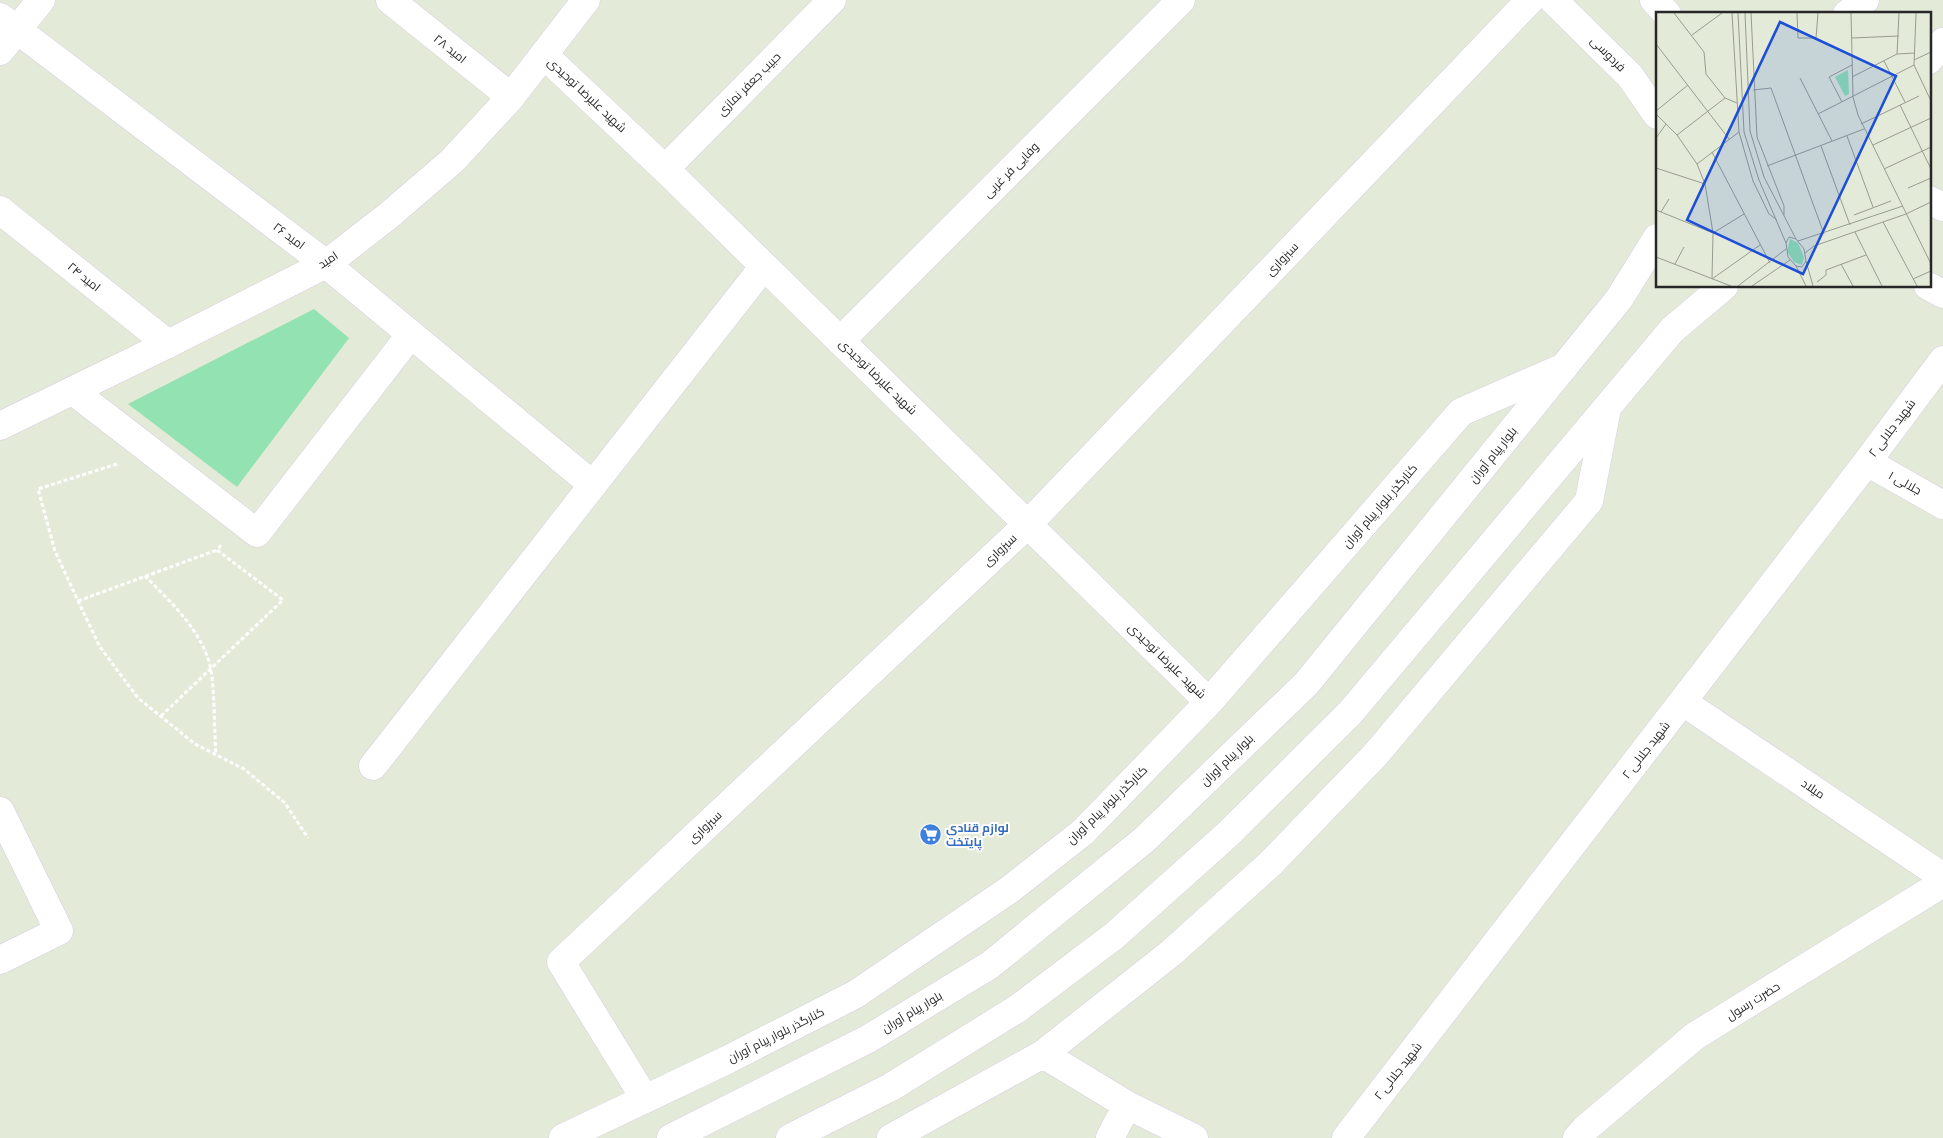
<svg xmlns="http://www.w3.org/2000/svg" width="1943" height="1138" viewBox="0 0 1943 1138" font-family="Roboto,Cairo,sans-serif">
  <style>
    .green { fill: #92e2b2 }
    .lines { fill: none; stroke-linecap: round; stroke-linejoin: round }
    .street-casing { stroke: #d8cde1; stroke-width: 29 }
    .secondary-casing { stroke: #d8cde1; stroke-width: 29 }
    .path { stroke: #fff; stroke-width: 3; stroke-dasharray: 4 2.5; stroke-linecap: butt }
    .street { stroke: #fff; stroke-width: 28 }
    .secondary { stroke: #fff; stroke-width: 28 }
    .labels { text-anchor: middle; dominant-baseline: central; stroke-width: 4; stroke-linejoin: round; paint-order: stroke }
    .street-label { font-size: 12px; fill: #272727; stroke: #fff }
    .shop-label { font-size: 12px; font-weight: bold; fill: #366cbe; stroke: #fff; text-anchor: start }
    .inset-road { fill: none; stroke: #989c91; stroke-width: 1 }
    .view { fill: #1d4ed8; fill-opacity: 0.15; stroke: #1d4ed8; stroke-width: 2.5 }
    .inset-edge { fill: none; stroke: #272727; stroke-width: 2.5 }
  </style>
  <rect width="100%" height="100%" fill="#e4ead8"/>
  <path class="green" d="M314 309 349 338 237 487 128 404Z"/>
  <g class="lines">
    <defs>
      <path id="street" d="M390 0 511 97
        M0 17 326 264 593 485
        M0 51 41 0
        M544 55 665 169 1209 702
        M665 169 832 0
        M0 210 168 344
        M840 341 1181 0
        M73 391 257 533 411 334
        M1867 462 1943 505
        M1683 702 1943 877
        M373 766 764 266
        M0 811 59 931 0 960
        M1043 1054 1127 1105 1194 1138
        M645 1099 561 962 1028 524 1530 0
        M563 1138 727 1060 856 994 1009 890 1083 832 1209 702 1461 412 1564 367
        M891 1138 1043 1054 1171 953 1271 863 1376 754 1589 501 1607 408
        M1110 1138 1127 1105
        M1346 1138 1867 462 1943 360
        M1577 1138 1585 1129 1695 1036 1943 883"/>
      <path id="secondary" d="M1553 0 1630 76 1657 115
        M1654 0 1667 14
        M1847 14 1865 0
        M1929 60 1943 42
        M1929 200 1943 207
        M1928 286 1943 294
        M0 426 168 344 326 264 388 216 452 161 511 97 586 0
        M671 1138 868 1039 990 965 1144 840 1306 684 1619 299 1657 238
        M790 1138 891 1087 1017 1009 1114 936 1228 834 1350 713 1672 330 1724 286"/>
    </defs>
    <use href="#street" class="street-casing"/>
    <use href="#secondary" class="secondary-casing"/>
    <path class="path" d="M117 464 38 489 55 551 78 601 100 647 138 698 195 744 244 769 285 803 308 838
      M145 576C171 602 204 633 211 670 215 698 214 727 216 755
      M78 601 217 550
      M161 716 283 600 217 550 222 544"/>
    <use href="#street" class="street"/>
    <use href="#secondary" class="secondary"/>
  </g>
  <defs>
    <symbol id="supermarket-disc" viewBox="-11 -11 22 22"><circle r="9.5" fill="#3f7fe0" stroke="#fff"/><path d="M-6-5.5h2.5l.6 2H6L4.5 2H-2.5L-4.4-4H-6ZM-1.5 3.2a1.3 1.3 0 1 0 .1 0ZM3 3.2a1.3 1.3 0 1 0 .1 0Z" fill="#fff"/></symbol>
  </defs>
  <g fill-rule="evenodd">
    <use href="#supermarket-disc" x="918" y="822" width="25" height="25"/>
  </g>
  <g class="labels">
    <g class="street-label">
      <text transform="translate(450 49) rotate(39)">امید ۲۸</text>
      <text transform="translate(1608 54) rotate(45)">فردوسی</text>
      <text transform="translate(749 84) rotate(-45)">حبیب جعفر نمازی</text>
      <text transform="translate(587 95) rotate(43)">شهید علیرضا توحیدی</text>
      <text transform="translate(1011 170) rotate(-45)">وفایی فر غربی</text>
      <text transform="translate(289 236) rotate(37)">امید ۲۶</text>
      <text transform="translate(1282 259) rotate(-46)">سبزواری</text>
      <text transform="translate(328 260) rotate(-33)">امید</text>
      <text transform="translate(84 277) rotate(39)">امید ۲۴</text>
      <text transform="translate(878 377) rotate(44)">شهید علیرضا توحیدی</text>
      <text transform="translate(1892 428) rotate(-53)">شهید جلالی ۲</text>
      <text transform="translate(1493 455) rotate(-51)">بلوار پیام آوران</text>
      <text transform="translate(1905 483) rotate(29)">جلالی ۱</text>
      <text transform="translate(1380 506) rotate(-49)">کنارگذر بلوار پیام آوران</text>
      <text transform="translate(1000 550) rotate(-43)">سبزواری</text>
      <text transform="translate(1167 661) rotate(44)">شهید علیرضا توحیدی</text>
      <text transform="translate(1646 750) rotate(-52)">شهید جلالی ۲</text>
      <text transform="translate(1227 760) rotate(-44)">بلوار پیام آوران</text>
      <text transform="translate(1813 789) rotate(34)">میلاد</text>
      <text transform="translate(1107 805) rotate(-44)">کنارگذر بلوار پیام آوران</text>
      <text transform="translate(705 827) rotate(-43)">سبزواری</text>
      <text transform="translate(1753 1001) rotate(-32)">حضرت رسول</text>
      <text transform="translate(912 1012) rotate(-31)">بلوار پیام آوران</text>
      <text transform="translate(776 1035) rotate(-27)">کنارگذر بلوار پیام آوران</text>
      <text transform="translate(1398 1071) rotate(-52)">شهید جلالی ۲</text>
    </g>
    <g class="shop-label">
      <text x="946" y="828">لوازم قنادی<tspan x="946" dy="14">پایتخت</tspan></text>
    </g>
  </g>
  <g transform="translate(1656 12)">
    <rect width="275" height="275" fill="#e4ead8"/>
    <path d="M192 58 193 82 189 84 179 65ZM134 227 142 231 148 245 146 253 138 250 131 239Z" fill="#92e2b2"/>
    <path class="inset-road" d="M18 1 48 40 50 62 69 86 81 91M76 1 83 120 97 169 113 202 121 208M82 1 88 120 103 168 130 231M89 1 94 119 108 165 140 227M95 1 101 125 128 194V203M141 1 142 26H160L162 1M195 1 197 85 202 103 275 252M260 1 258 53 275 89M36 23 66 1M196 26 243 24M0 32 73 127M241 42 243 1M258 48 275 40M228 49 249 90M196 65 241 42 259 41M144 66 176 129M97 78 115 76 168 222M186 90 173 65 196 53M244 93 275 157M0 99 32 73M0 102 21 123 41 152 49 172 57 221 56 267M162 102 258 53M205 112 263 84M21 123 69 86M191 124 217 195M0 126 10 112M217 133 275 106M165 134 194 213M56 140 114 251M41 152 83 120M111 154 208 117M0 156 49 172M228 157 275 135M252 176 275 166M0 198 57 221 88 202M5 200 13 187M250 202 275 190M198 203 235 189M227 210 261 274M199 220 226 274M133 225 140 227 148 237 150 249 146 255 140 254 132 245 130 231ZM142 229 247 194M149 241 158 234 250 202M0 245 75 274M150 249 157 274M19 252 28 235M185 252 197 274M140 254 150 274M56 267 104 233M257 267 275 259M161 270 170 263V258L210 243M82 274 130 237M96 274 134 248"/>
    <path class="view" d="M124 10 240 64 147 262 31 208Z"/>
    <rect width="275" height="275" class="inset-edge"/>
  </g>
</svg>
